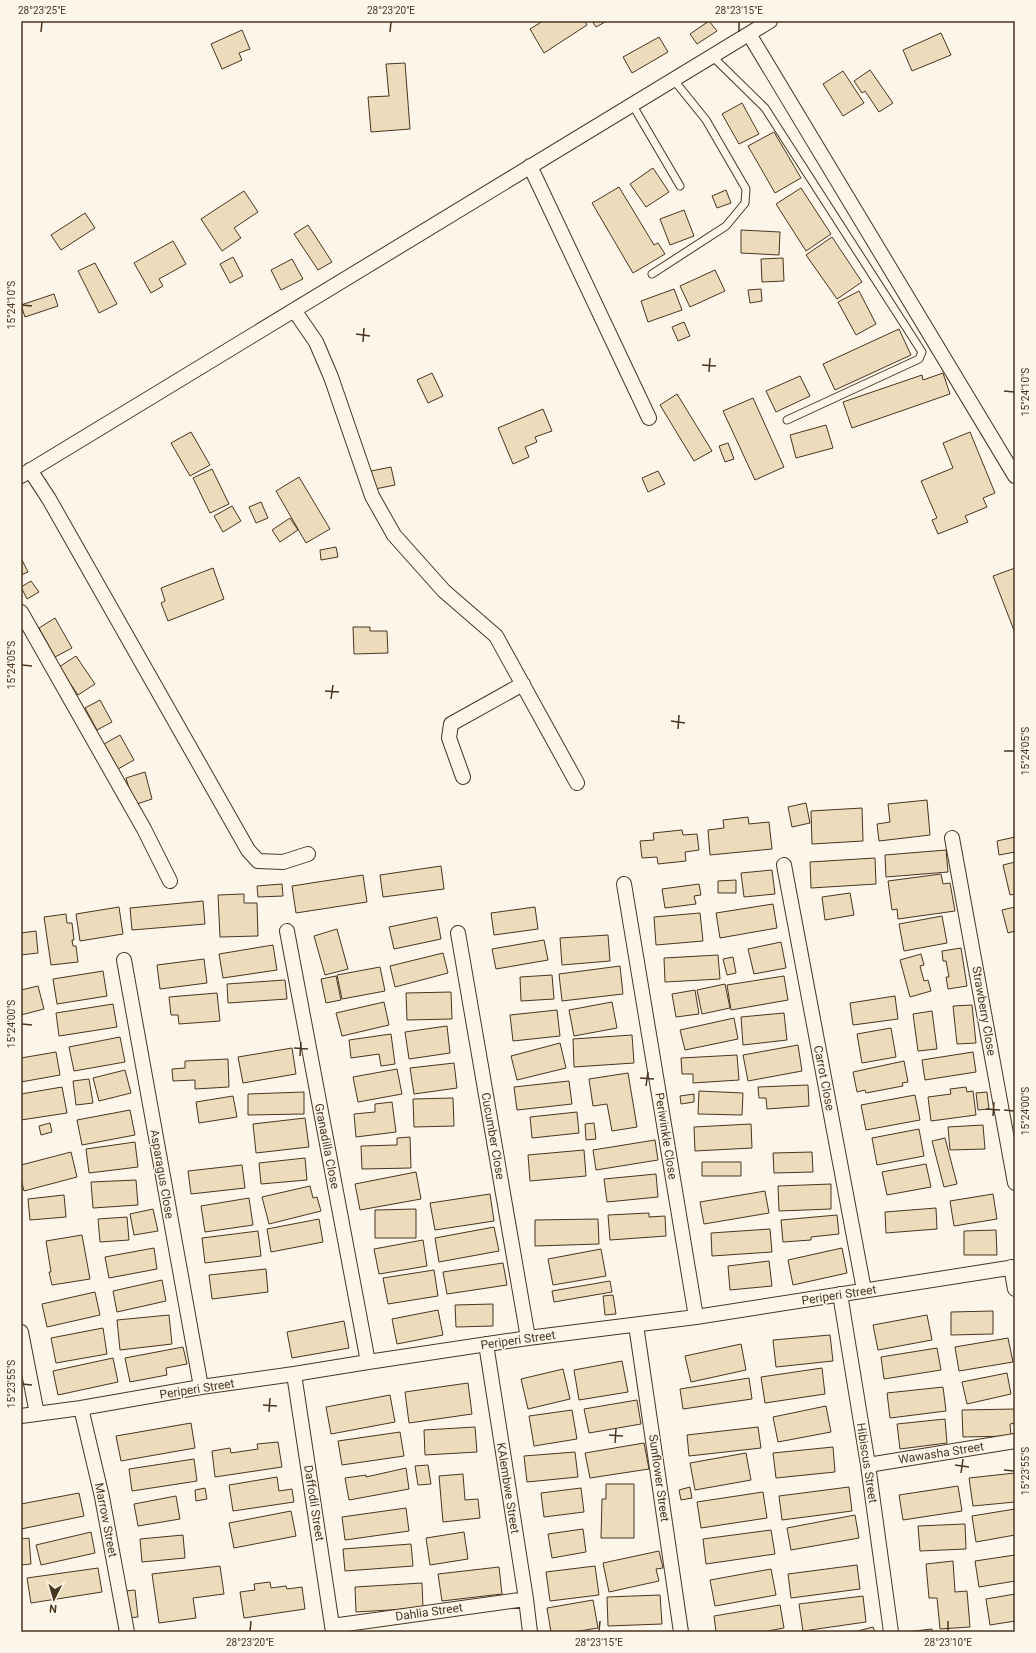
<svg xmlns="http://www.w3.org/2000/svg" width="1036" height="1653" viewBox="0 0 1036 1653" font-family="Roboto,sans-serif">
  <style>
    .building { fill: #ecdcbc; stroke: #4a3520 }
    .lines { fill: none; stroke-linecap: round; stroke-linejoin: round }
    .lane-casing { stroke: #4a3520; stroke-width: 9 }
    .street-casing { stroke: #4a3520; stroke-width: 16 }
    .lane { stroke: #fbf6e9; stroke-width: 7 }
    .street { stroke: #fbf6e9; stroke-width: 14 }
    .ticks { fill: none; stroke: #4a3520; stroke-width: 1.5 }
    .labels { text-anchor: middle; dominant-baseline: central; stroke-width: 3; stroke-linejoin: round; paint-order: stroke }
    .street-label { font-size: 12px; fill: #4a3520; stroke: #fbf6e9 }
    .neatline { fill: none; stroke: #4a3520; stroke-width: 1.5 }
    .ticks-label { font-size: 10px; text-anchor: middle; fill: #4a3520 }
  </style>
  <rect width="100%" height="100%" fill="#fbf6e9"/>
  <path class="building" d="M543 21H585L587 25 544 53 530 29Z
    M592 21H607L596 27Z
    M709 21 717 31 697 44 690 34Z
    M242 30 250 49 239 53 242 60 222 69 211 44Z
    M941 33 951 55 912 71 903 50Z
    M659 37 668 52 632 73 623 57Z
    M405 63 410 129 371 132 368 97 389 96 386 64Z
    M870 70 893 103 879 112 865 91 862 93 854 81Z
    M843 71 864 103 843 116 823 84Z
    M742 103 759 134 739 144 722 114Z
    M774 132 801 178 775 193 748 146Z
    M653 168 669 192 646 207 630 184Z
    M619 187 654 245 658 243 665 254 633 273 592 203Z
    M801 188 831 234 806 251 776 204Z
    M726 190 731 203 717 208 712 196Z
    M244 191 258 212 234 228 241 238 222 251 201 219Z
    M684 210 694 236 670 245 660 219Z
    M85 213 95 228 61 250 51 235Z
    M308 225 332 262 318 270 294 234Z
    M741 230 780 232 779 255 741 253Z
    M832 237 862 282 837 299 806 255Z
    M173 241 186 264 159 279 163 286 151 293 134 263Z
    M233 257 243 276 230 283 220 264Z
    M783 258 784 281 762 282 761 259Z
    M292 259 303 279 281 290 271 270Z
    M95 263 117 304 99 313 78 271Z
    M715 270 725 291 690 307 680 286Z
    M674 289 682 310 648 322 641 301Z
    M761 289 762 301 750 303 748 290Z
    M859 291 876 324 856 335 838 302Z
    M54 294 58 306 25 317 21 305Z
    M684 322 690 336 678 341 672 327Z
    M899 329 911 355 835 390 823 364Z
    M432 373 443 396 428 403 417 380Z
    M943 373 950 394 852 428 843 402 922 375 923 380Z
    M800 376 810 396 776 412 766 391Z
    M677 394 712 451 694 461 660 405Z
    M753 398 784 467 755 480 723 411Z
    M543 409 552 431 535 437 537 442 525 447 529 457 513 464 498 428Z
    M826 425 833 448 796 458 790 435Z
    M191 432 210 465 190 476 171 443Z
    M970 432 995 493 983 498 987 507 965 516 968 522 938 534 932 520 937 518 921 481 953 468 943 443Z
    M728 443 734 459 725 462 719 446Z
    M391 467 395 485 375 489 371 471Z
    M212 469 229 504 210 513 193 478Z
    M658 471 665 484 648 492 642 478Z
    M299 477 330 529 306 543 276 491Z
    M261 502 268 518 256 523 249 507Z
    M232 506 241 521 223 532 214 516Z
    M290 518 298 530 280 542 272 530Z
    M336 547 338 557 321 560 320 550Z
    M21 558 28 572 21 575Z
    M213 568 224 599 168 621 161 603 165 601 161 588Z
    M1015 568V633L993 576Z
    M31 581 39 592 27 599 21 587Z
    M55 618 72 648 55 657 39 628Z
    M353 627H370V631H387L388 653 354 654Z
    M76 656 95 684 78 695 59 667Z
    M100 700 112 722 97 730 85 708Z
    M120 735 134 760 118 769 104 744Z
    M145 772 152 799 134 805 126 778Z
    M927 800 930 835 879 841 877 824 890 822 888 804Z
    M806 803 810 823 792 827 788 807Z
    M862 808 863 841 812 844 811 811Z
    M748 817 749 824 769 822 772 849 710 855 708 830 724 828 723 820Z
    M682 830 683 835 697 834 699 850 685 852 686 861 658 864 657 857 642 858 640 841 654 840 653 833Z
    M1015 837V852L999 855 997 841Z
    M946 850 948 872 886 877 885 855Z
    M875 858 876 884 811 888 810 862Z
    M1015 862V894L1010 895 1003 865Z
    M441 866 444 889 383 897 380 875Z
    M772 870 775 894 744 897 741 873Z
    M941 874 943 884 950 883 955 911 898 919 897 909 892 910 888 881Z
    M363 875 367 902 296 913 292 886Z
    M736 880V893H718V881Z
    M282 884 283 896 258 897 257 886Z
    M699 884 701 895 694 896 696 904 665 908 662 889Z
    M850 893 854 915 825 920 822 897Z
    M244 894V903H257L258 936 220 937 218 895Z
    M203 901 205 924 132 930 130 908Z
    M773 904 777 928 720 938 716 913Z
    M119 907 123 934 80 941 76 914Z
    M535 907 538 929 494 935 491 913Z
    M1015 907V931L1008 933 1002 910Z
    M700 913 703 941 656 945 654 917Z
    M66 914 67 923H72L74 940H72L73 946H76L78 962 51 965 44 917Z
    M942 916 947 943 904 951 899 924Z
    M437 917 441 939 394 949 389 927Z
    M337 929 348 969 325 975 314 936Z
    M36 931 38 953 21 955V933Z
    M608 935 610 961 562 965 560 938Z
    M544 940 548 960 496 969 492 949Z
    M781 942 786 968 754 974 748 949Z
    M273 945 277 970 223 978 219 954Z
    M961 948 967 986 948 989 946 977H949L946 961H943L942 951Z
    M443 953 448 973 395 987 390 966Z
    M921 954 924 965 920 966 924 981 928 980 931 991 910 997 900 960Z
    M718 955 720 979 665 982 664 958Z
    M733 957 736 973 727 975 723 959Z
    M204 959 207 983 160 989 157 965Z
    M620 966 623 994 562 1001 559 974Z
    M380 967 385 991 342 999 337 975Z
    M103 971 107 996 57 1004 53 979Z
    M552 975 554 999 521 1001 520 977Z
    M336 976 341 1000 326 1003 321 979Z
    M784 976 788 1000 731 1010 727 985Z
    M285 980 287 999 228 1003 227 984Z
    M725 984 730 1008 702 1014 697 990Z
    M38 986 44 1009 21 1015V990Z
    M695 990 699 1014 676 1017 672 994Z
    M451 992 452 1019 407 1020 406 993Z
    M217 993 220 1021 179 1024 178 1015H171L169 997Z
    M895 996 898 1019 853 1025 850 1003Z
    M384 1002 389 1025 342 1036 336 1013Z
    M612 1002 617 1028 574 1036 569 1010Z
    M113 1004 117 1027 59 1036 56 1013Z
    M972 1005 976 1043 957 1044 953 1006Z
    M557 1010 560 1036 513 1041 510 1015Z
    M932 1011 937 1049 918 1051 913 1014Z
    M784 1013 787 1040 743 1045 741 1017Z
    M734 1018 738 1039 685 1050 680 1030Z
    M447 1026 450 1053 409 1059 405 1032Z
    M891 1028 896 1057 862 1063 857 1034Z
    M391 1034 395 1064 381 1066 379 1054 351 1058 349 1040Z
    M632 1035 634 1063 574 1067 573 1039Z
    M120 1037 125 1062 74 1071 69 1047Z
    M560 1043 566 1068 517 1080 511 1056Z
    M798 1045 802 1071 748 1081 743 1055Z
    M292 1048 296 1074 243 1083 238 1057Z
    M56 1052 60 1075 21 1082V1058Z
    M973 1052 976 1072 925 1080 922 1060Z
    M737 1055 739 1080 693 1083V1074H682L681 1058Z
    M228 1059 229 1087 195 1089V1080L173 1081 172 1069 185 1068V1061Z
    M904 1061 908 1082 902 1083 903 1086 866 1093 865 1090 857 1092 853 1072Z
    M454 1063 457 1088 414 1094 410 1068Z
    M397 1069 402 1094 358 1102 353 1077Z
    M125 1070 131 1093 99 1101 93 1078Z
    M628 1073 637 1127 612 1131 607 1104 593 1106 589 1079Z
    M89 1079 93 1103 76 1105 73 1081Z
    M569 1081 572 1104 517 1110 514 1087Z
    M808 1085 809 1106 767 1109 766 1098H759L758 1087Z
    M62 1087 67 1113 21 1120V1094Z
    M966 1087 967 1092 973 1091 976 1115 931 1121 928 1097 951 1094 950 1089Z
    M699 1091 743 1093 742 1115 698 1114Z
    M304 1092V1114L248 1115V1094Z
    M987 1092 989 1109 978 1110 976 1093Z
    M694 1094V1102L681 1104 680 1096Z
    M915 1095 920 1120 866 1130 861 1105Z
    M233 1096 237 1117 199 1123 196 1102Z
    M453 1098 454 1126 414 1127 413 1099Z
    M392 1102 396 1132 356 1137 354 1114 375 1112V1104Z
    M130 1110 135 1135 82 1145 77 1120Z
    M577 1112 579 1133 532 1138 530 1117Z
    M305 1118 309 1147 256 1153 253 1124Z
    M50 1123 52 1132 41 1135 39 1126Z
    M594 1123 596 1139 586 1140 585 1124Z
    M751 1124 752 1148 695 1151 694 1127Z
    M983 1125 985 1149 950 1150 948 1127Z
    M919 1129 924 1156 877 1165 872 1138Z
    M410 1137 411 1168 362 1169 361 1146 397 1145V1138Z
    M945 1138 957 1184 944 1187 932 1141Z
    M655 1140 658 1160 596 1170 593 1150Z
    M135 1142 138 1167 89 1173 86 1149Z
    M584 1150 586 1176 530 1181 528 1155Z
    M71 1152 77 1177 24 1191 21 1179V1165Z
    M812 1152 813 1172 774 1173 773 1153Z
    M305 1158 307 1180 261 1184 259 1163Z
    M702 1162H741V1176H702Z
    M926 1164 931 1187 887 1195 882 1172Z
    M242 1165 245 1188 191 1194 188 1171Z
    M416 1172 421 1199 360 1210 355 1184Z
    M656 1174 658 1197 607 1202 604 1179Z
    M136 1180 138 1205 93 1208 91 1182Z
    M831 1184V1209L779 1211 778 1186Z
    M310 1186 313 1198 317 1197 321 1211 269 1224 262 1197Z
    M765 1191 769 1213 704 1224 700 1202Z
    M490 1194 494 1221 435 1230 430 1203Z
    M993 1194 997 1219 954 1226 950 1201Z
    M64 1195 66 1217 30 1220 28 1199Z
    M249 1198 253 1225 205 1232 201 1206Z
    M936 1208 937 1229 886 1233 885 1212Z
    M153 1209 158 1231 134 1235 130 1214Z
    M416 1209V1238H375V1210Z
    M649 1213V1217L665 1216 666 1236 610 1240 608 1215Z
    M837 1215 839 1234 811 1237V1240L783 1242 781 1220Z
    M127 1217 129 1240 100 1242 98 1219Z
    M319 1219 323 1242 271 1252 267 1229Z
    M598 1219 599 1244 535 1246V1220Z
    M494 1227 499 1251 439 1262 435 1238Z
    M770 1229 772 1252 712 1256 711 1233Z
    M996 1230 997 1255H964V1231Z
    M258 1231 261 1256 205 1263 202 1238Z
    M82 1235 90 1279 52 1285 49 1272H51L46 1241Z
    M423 1240 427 1266 379 1274 374 1249Z
    M154 1248 157 1269 109 1278 105 1257Z
    M842 1248 847 1273 793 1285 788 1260Z
    M601 1249 606 1276 553 1285 548 1259Z
    M769 1261 772 1286 730 1290 728 1266Z
    M503 1263 507 1285 447 1294 443 1272Z
    M266 1269 268 1292 212 1299 209 1275Z
    M434 1270 438 1296 388 1304 383 1278Z
    M162 1280 166 1301 117 1312 113 1291Z
    M610 1281 612 1292 554 1302 552 1291Z
    M95 1292 100 1315 47 1327 42 1304Z
    M613 1295 616 1314 605 1315 603 1296Z
    M493 1304V1326L456 1327 455 1305Z
    M438 1310 443 1335 397 1344 392 1319Z
    M993 1311V1334L951 1335V1312Z
    M169 1315 172 1344 120 1350 117 1320Z
    M927 1315 932 1340 878 1350 873 1325Z
    M344 1321 349 1348 292 1358 287 1332Z
    M103 1328 107 1354 56 1363 51 1338Z
    M830 1335 833 1361 776 1367 773 1340Z
    M1008 1338 1013 1362 959 1371 955 1347Z
    M741 1344 746 1370 691 1382 685 1356Z
    M183 1347 187 1364 166 1368 167 1375 130 1382 125 1358Z
    M937 1348 941 1370 884 1379 881 1357Z
    M113 1358 118 1382 58 1395 53 1371Z
    M622 1361 628 1392 579 1400 574 1370Z
    M822 1368 825 1394 765 1403 761 1377Z
    M563 1369 570 1399 528 1409 521 1379Z
    M1007 1373 1011 1394 967 1404 962 1382Z
    M749 1378 752 1399 683 1409 680 1389Z
    M468 1383 472 1414 409 1423 405 1392Z
    M943 1387 946 1411 890 1418 887 1393Z
    M390 1395 395 1422 331 1434 326 1407Z
    M637 1400 641 1424 589 1433 584 1409Z
    M826 1406 831 1432 778 1442 773 1417Z
    M1015 1409V1423L1010 1424 1011 1436 963 1437 962 1410Z
    M572 1410 577 1439 534 1446 529 1416Z
    M945 1419 947 1443 900 1449 897 1424Z
    M191 1423 195 1448 121 1461 116 1436Z
    M475 1427 477 1452 425 1455 424 1430Z
    M758 1427 761 1448 689 1456 687 1435Z
    M400 1432 404 1456 342 1465 338 1441Z
    M278 1442 282 1467 215 1477 212 1451 230 1448 231 1453 258 1449 257 1444Z
    M644 1443 649 1469 590 1478 585 1453Z
    M833 1447 835 1472 776 1478 773 1453Z
    M575 1452 578 1477 527 1482 524 1456Z
    M746 1453 751 1480 695 1490 690 1463Z
    M194 1459 197 1481 132 1491 129 1469Z
    M428 1465 431 1484 418 1485 415 1466Z
    M406 1468 409 1489 349 1500 345 1478 366 1475V1477Z
    M1015 1473V1502L973 1506 969 1478Z
    M463 1474 465 1500 478 1499 480 1518 443 1522 439 1476Z
    M277 1477 279 1491 292 1489 294 1502 233 1511 229 1485Z
    M606 1484H634V1538H601L602 1499H606Z
    M958 1486 962 1511 903 1520 899 1495Z
    M690 1487 692 1498 681 1500 679 1490Z
    M849 1487 852 1511 782 1520 779 1496Z
    M205 1488 207 1499 196 1501 195 1490Z
    M581 1488 584 1512 544 1517 541 1493Z
    M763 1492 767 1518 701 1528 697 1502Z
    M79 1493 84 1516 21 1529V1504Z
    M176 1496 180 1519 138 1526 134 1504Z
    M406 1508 409 1531 345 1540 342 1517Z
    M1015 1509V1535L976 1542 972 1516Z
    M291 1511 296 1536 234 1548 229 1523Z
    M855 1515 859 1538 791 1550 787 1528Z
    M965 1524 966 1549 920 1551 918 1526Z
    M583 1529 586 1552 552 1558 548 1534Z
    M771 1530 775 1554 706 1564 703 1539Z
    M91 1532 95 1553 41 1565 36 1545Z
    M464 1532 468 1559 430 1565 426 1538Z
    M183 1535 185 1558 142 1562 140 1539Z
    M29 1538 31 1564 21 1565V1539Z
    M411 1544 413 1566 345 1571 343 1549Z
    M659 1551 663 1568 656 1569 659 1581 609 1592 603 1563Z
    M1015 1555V1581L979 1587 975 1561Z
    M953 1561 955 1592 967 1591 970 1627 940 1629 937 1598H929L926 1564Z
    M857 1565 860 1589 791 1598 788 1574Z
    M220 1566 224 1594 193 1598 196 1618 159 1623 152 1574Z
    M595 1566 599 1595 550 1601 546 1572Z
    M499 1567 502 1594 442 1601 438 1574Z
    M98 1568 102 1592 31 1603 27 1578Z
    M771 1569 776 1595 715 1606 710 1580Z
    M270 1582 271 1588 286 1586 287 1589 302 1587 305 1609 244 1618 240 1592 255 1590 254 1584Z
    M422 1583 423 1608 356 1612 355 1587Z
    M135 1590 138 1617 127 1618 125 1591Z
    M1015 1594V1621L990 1625 986 1599Z
    M660 1595 662 1624 608 1626 607 1597Z
    M863 1596 866 1622 803 1631 799 1604Z
    M593 1600 598 1628 573 1632H551L547 1608Z
    M780 1605 784 1628 762 1632H716L714 1616Z
    M873 1627 875 1632H854Z
    M932 1629 933 1632H914V1631Z"/>
  <g class="lines">
    <defs>
      <path id="lane" d="M712 56 765 108 922 352 919 359 787 420
        M632 104 680 186
        M652 274 726 226 745 203 746 189 706 120 673 79"/>
      <path id="street" d="M749 34 1015 476
        M530 166 649 418
        M294 310 316 342 331 377 372 496 394 535 444 591 496 636 577 783
        M30 470 49 499 248 850 258 861 283 862 308 854
        M21 476 770 21
        M21 612 144 829 170 881
        M463 777 449 738 451 724 523 684
        M952 838 1015 1183
        M784 865 864 1290
        M624 884 696 1317
        M287 931 368 1362
        M458 933 528 1338
        M124 960 201 1387
        M1011 1267 1015 1289
        M840 1294 868 1465 891 1632
        M636 1325 681 1632
        M21 1332 37 1414
        M486 1344 526 1599 530 1632
        M294 1374 333 1632
        M81 1408 102 1497 127 1632
        M21 1416 81 1408 201 1387 294 1374 368 1362 528 1338 696 1317 1015 1267
        M868 1465 1015 1441
        M332 1626 526 1599"/>
    </defs>
    <use href="#lane" class="lane-casing"/>
    <use href="#street" class="street-casing"/>
    <use href="#lane" class="lane"/>
    <use href="#street" class="street"/>
  </g>
  <path class="ticks" d="M41 32 42 22M390 32 391 22M739 32V22M22 305 32 306M356 334 370 336M363 342 364 328M702 365 716 366M709 372 710 358M1004 391 1014 392M22 665 32 666M325 691 339 692M331 699 333 685M671 721 685 723M678 729 679 715M1004 751H1014M22 1024 32 1025M294 1048 308 1049M300 1056 301 1042M640 1078 654 1079M646 1086 648 1072M986 1109 1000 1110M1004 1110 1014 1111M993 1116 994 1102M22 1384 32 1385M263 1405 277 1406M269 1412 270 1398M609 1435 623 1436M615 1443 616 1429M955 1465 969 1467M1004 1470 1014 1471M961 1473 963 1459M250 1631 251 1621M599 1631 600 1621M948 1631V1621"/>
  <g class="labels">
    <g class="street-label">
      <text transform="translate(984 1011) rotate(80)">Strawberry Close</text>
      <text transform="translate(824 1078) rotate(79)">Carrot Close</text>
      <text transform="translate(493 1136) rotate(80)">Cucumber Close</text>
      <text transform="translate(666 1136) rotate(81)">Periwinkle Close</text>
      <text transform="translate(327 1146) rotate(79)">Granadilla Close</text>
      <text transform="translate(162 1174) rotate(80)">Asparagus Close</text>
      <text transform="translate(839 1295) rotate(-9)">Periperi Street</text>
      <text transform="translate(518 1340) rotate(-8)">Periperi Street</text>
      <text transform="translate(197 1389) rotate(-9)">Periperi Street</text>
      <text transform="translate(941 1453) rotate(-9)">Wawasha Street</text>
      <text transform="translate(867 1463) rotate(81)">Hibiscus Street</text>
      <text transform="translate(659 1478) rotate(82)">Sunflower Street</text>
      <text transform="translate(508 1488) rotate(81)">KAlembwe Street</text>
      <text transform="translate(314 1503) rotate(81)">Daffodil Street</text>
      <text transform="translate(106 1520) rotate(79)">Marrow Street</text>
      <text transform="translate(429 1612) rotate(-8)">Dahlia Street</text>
    </g>
  </g>
  <rect width="1036" height="1653" fill="none" stroke="#fbf6e9" stroke-width="44"/>
  <g transform="translate(54 1599) rotate(185)" stroke="#fbf6e9" stroke-width="3" paint-order="stroke">
  <path d="M0-3L7 15L0 10L-7 15Z" fill="#4a3520"/>
  <text y="-6" font-size="11" font-weight="bold" text-anchor="middle" fill="#4a3520">N</text>
  </g>
  <rect x="22" y="22" width="992" height="1609" class="neatline"/>
  <g class="ticks-label">
    <text x="42" y="14">28°23'25"E</text>
    <text x="391" y="14">28°23'20"E</text>
    <text x="739" y="14">28°23'15"E</text>
    <text transform="translate(11 305) rotate(-90)" y="4">15°24'10"S</text>
    <text transform="translate(1025 392) rotate(-90)" y="4">15°24'10"S</text>
    <text transform="translate(11 665) rotate(-90)" y="4">15°24'05"S</text>
    <text transform="translate(1025 751) rotate(-90)" y="4">15°24'05"S</text>
    <text transform="translate(11 1024) rotate(-90)" y="4">15°24'00"S</text>
    <text transform="translate(1025 1111) rotate(-90)" y="4">15°24'00"S</text>
    <text transform="translate(11 1384) rotate(-90)" y="4">15°23'55"S</text>
    <text transform="translate(1025 1471) rotate(-90)" y="4">15°23'55"S</text>
    <text x="250" y="1646">28°23'20"E</text>
    <text x="599" y="1646">28°23'15"E</text>
    <text x="948" y="1646">28°23'10"E</text>
  </g>
</svg>
